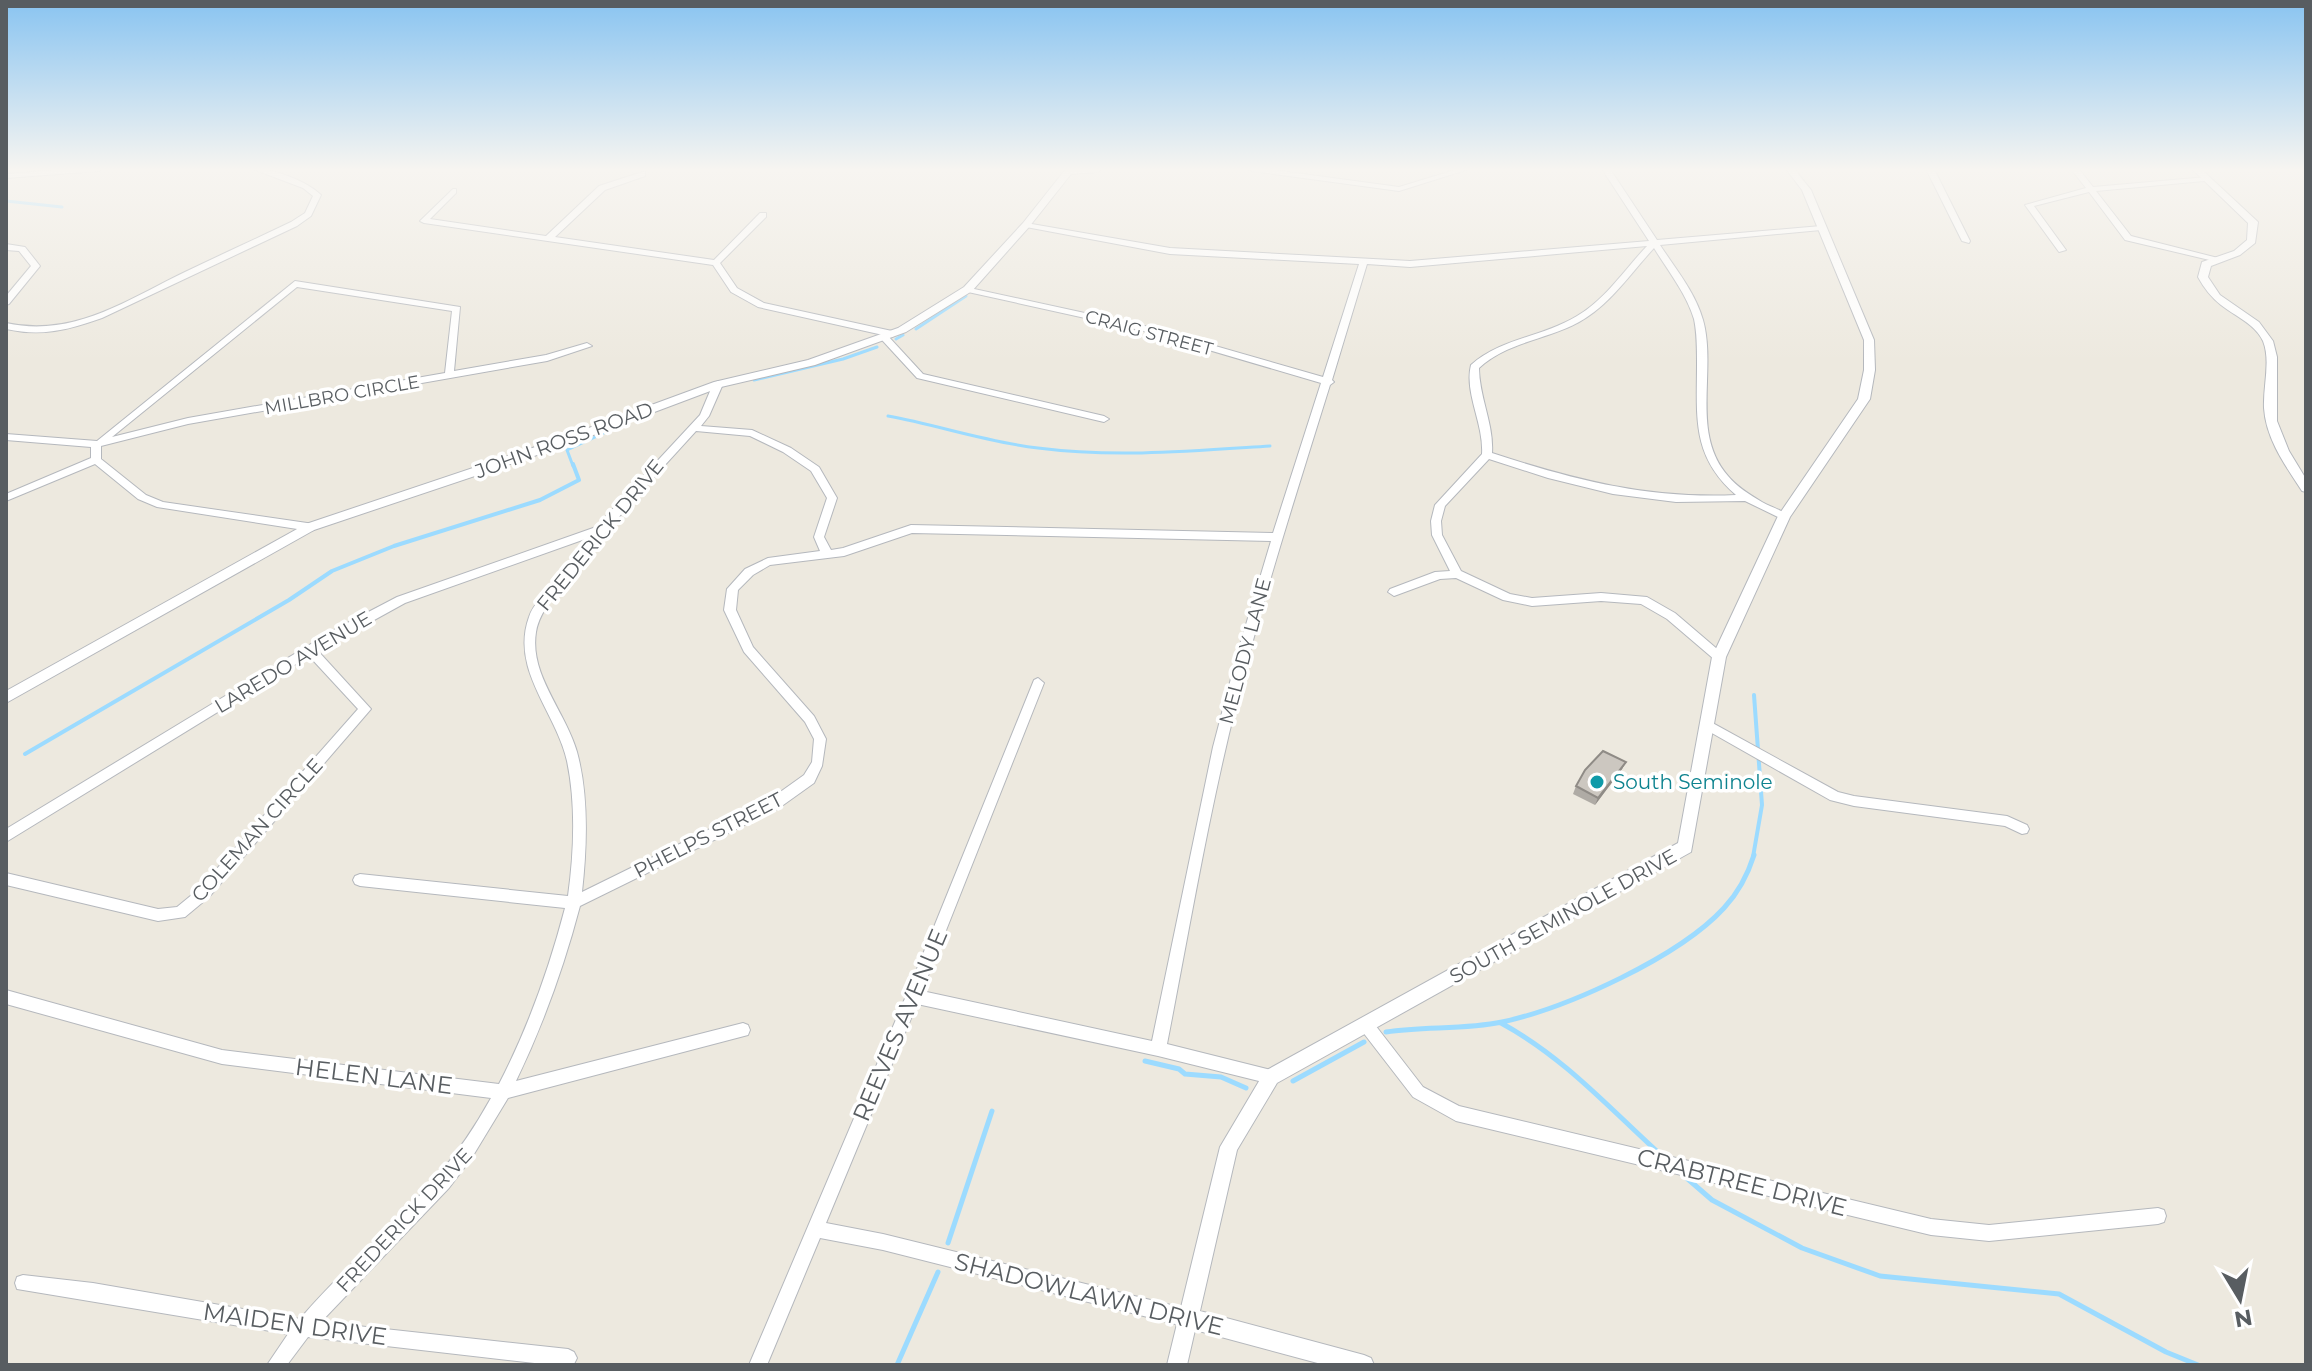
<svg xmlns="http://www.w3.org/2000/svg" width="2312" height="1371" viewBox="0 0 2312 1371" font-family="Montserrat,sans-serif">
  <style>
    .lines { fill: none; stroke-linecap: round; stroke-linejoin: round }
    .stream-far2 { stroke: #9cdbff; stroke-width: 3 }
    .stream-far1 { stroke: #9cdbff; stroke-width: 4 }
    .stream { stroke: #9cdbff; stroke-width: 5 }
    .minor-casing { stroke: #b5b8bd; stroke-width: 2 }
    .tertiary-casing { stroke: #b5b8bd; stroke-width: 2 }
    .minor { fill: #fff; fill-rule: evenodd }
    .tertiary { fill: #fff; fill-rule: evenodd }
    .wall { fill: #afaba5 }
    .shaded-wall { fill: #8f8b86 }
    .building { fill: #ccc7c0; stroke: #8f8b86; stroke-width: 2 }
    .culture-dot { fill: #0f9aa8; stroke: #fff; stroke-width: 3 }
    .labels { text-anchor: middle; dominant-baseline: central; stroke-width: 7; stroke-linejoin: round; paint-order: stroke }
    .far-street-label { font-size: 18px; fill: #585d61; stroke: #fff }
    .street-label { font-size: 20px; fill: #585d61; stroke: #fff }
    .culture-label { font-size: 20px; fill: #0d838f; stroke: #fff; text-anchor: start }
    .near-street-label { font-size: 24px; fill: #585d61; stroke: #fff }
  </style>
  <rect width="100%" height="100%" fill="#ede9df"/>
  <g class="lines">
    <path class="stream-far2" d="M6 201 62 207
      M916 329 966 296
      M896 339 903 335
      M754 380 843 359 877 347
      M888 416C938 425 986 442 1038 448 1115 458 1193 451 1270 446
      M573 466 567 450 632 420"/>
    <path class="stream-far1" d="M25 754 289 600 332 571 394 546 540 500 579 480 573 464
      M1753 857 1762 805 1754 695"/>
    <path class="stream" d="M1501 1023C1564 1057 1609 1108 1661 1155
      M1386 1032C1424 1026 1464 1030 1502 1022 1567 1008 1679 957 1724 908 1738 893 1748 874 1754 855
      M1145 1061 1179 1069 1185 1074 1221 1077 1246 1088
      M1293 1081 1364 1042
      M1682 1174 1712 1200 1802 1248 1880 1276 2059 1294 2166 1352 2198 1365
      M948 1243 992 1111
      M897 1365 938 1272"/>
    <defs>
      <path id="minor" d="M72 169H102L98 171 6 178V174Z
        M253 169C273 168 307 181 321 195L311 216 297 226 102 318C68 330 42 337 6 329V323C73 338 127 300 185 272 220 255 256 239 291 222L305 213 313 196 303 188Z
        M1248 169H1266L1399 187 1458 169H1469L1399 191 1252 171Z
        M1602 169H1610L1657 240 1821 226 1825 228 1821 230 1660 245C1675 268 1695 292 1703 320 1717 370 1690 433 1728 476 1737 487 1750 495 1762 502 1771 507 1782 510 1789 516L1784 520 1780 518 1745 501 1676 502 1613 494 1548 478 1489 459 1445 506 1441 521 1442 535 1461 571 1510 594 1532 598 1601 593 1647 597 1675 613 1723 654 1725 657 1723 660H1715L1667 619 1641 604 1601 601 1532 606 1503 600 1456 578 1440 579 1394 596 1388 592 1390 589 1435 572 1450 571 1432 535 1431 521 1435 505 1482 454C1484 424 1464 393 1471 365 1501 338 1543 337 1577 316 1606 299 1624 270 1647 246L1410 267 1367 264 1332 380 1334 382 1330 385C1297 491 1263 597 1236 705 1208 817 1189 931 1167 1044L1271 1070 1276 1072 1279 1077 1276 1082 1271 1084 1158 1056 917 1004 826 1223 883 1234 1187 1309 1193 1312 1196 1318 1193 1324 1187 1327 883 1250 820 1238 767 1365H749L906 996 1034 680 1038 678 1044 683 922 991 1152 1041 1213 747 1239 648 1271 541 912 533 844 556 770 565 753 575 738 590 736 610 753 647 814 716 826 739 822 766 814 783 779 808 580 906C564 967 543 1025 516 1081L743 1023 748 1025 750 1030 748 1035 508 1098 471 1159 449 1188 321 1322 568 1349 574 1352 577 1358 574 1364 552 1365 308 1337 287 1365H267L288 1334 17 1289 15 1283 17 1277 23 1275 93 1283 300 1319C343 1268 395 1226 438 1175 459 1151 476 1125 491 1098L222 1064 6 1004V990L222 1050 499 1084C528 1028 549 969 565 908L360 886 355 884 353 880 355 876 360 874 568 896C574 853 576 804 567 761 556 712 510 670 529 617 532 607 540 599 546 592 560 574 574 556 588 538L405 603 318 651 371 709 209 897 185 917 158 921 6 885V873L158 909 177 907 199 889 358 709 309 656 6 842V829L334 630 397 597 596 527 700 415 713 384 718 381 723 384 709 416 701 426 752 430 791 448 819 467 837 498 824 537 831 550 843 548 911 525 1273 533 1321 383 1144 331 968 292 964 289 965 287 1149 327 1323 377 1359 264 1170 254 1026 227 1022 225 1026 223 1170 248 1410 261 1649 241ZM1654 248C1668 271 1686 293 1694 319 1697 333 1697 348 1697 363 1697 417 1691 456 1736 495 1649 499 1574 480 1492 453 1494 424 1479 397 1479 368 1507 342 1546 340 1579 322 1610 305 1630 274 1654 248ZM696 431 750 436 783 452 811 471 827 498 814 537 820 551 768 558 745 569 727 589 724 610 744 652 805 722 814 739 812 762 804 775 769 800 582 892C587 847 589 796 577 752 566 712 529 675 536 632 540 609 558 593 571 575 610 525 653 478 696 431Z
        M1926 169H1934L1970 241 1969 243 1962 241Z
        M2071 169H2079L2093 187 2207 177 2208 179 2204 181 2096 191 2131 236 2222 259 2218 262 2125 240 2089 192 2034 206 2066 250 2059 252 2025 205 2086 188Z
        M642 172H645V176L605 190 555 237 714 260 760 213H766V217L720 263 737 288 764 303 892 331 897 334 892 337 758 307 731 292 713 265 424 223 420 221 453 189H456V193L430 219 546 236 599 186Z
        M6 244 25 247 40 266 9 304 6 305V296L31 266 19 251 6 250Z
        M295 281 460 307 454 371 546 355 587 343 592 346 547 361 188 424 101 446V459L146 495 163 502 314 524 315 527 314 530 310 531 157 507 138 499 95 464 6 501V494L91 458V447L6 440V434L97 441ZM297 287 452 311 445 373 188 418 112 437Z
        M885 335 888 336 923 374 1104 416 1109 419 1104 422 917 378 882 340V336Z
        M1707 720 1838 792 1854 796 2007 816 2027 825 2029 829 2027 833 2022 834 2005 826 1854 806 1830 800 1703 728 1701 725 1703 722Z
        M1367 1019 1372 1021 1423 1087 1459 1106 1931 1219 1989 1225 2158 1208 2164 1210 2166 1216 2164 1222 2158 1224 1989 1241 1931 1235 1456 1121 1413 1097 1362 1031 1360 1026 1362 1021Z"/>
      <path id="tertiary" d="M1074 169H1102L1097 172 1071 174 1029 227 972 291 906 332 815 365 721 387 564 446 314 530 6 703V691L306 524 556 440 714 382 808 360 898 328 964 287 1023 223 1065 170Z
        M1786 169H1794L1811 190 1874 340 1875 370 1870 399 1790 517 1726 657 1691 852 1277 1083 1237 1150 1200 1311 1364 1355 1371 1358 1374 1365H1325L1195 1330 1187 1365H1167L1220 1147 1265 1071 1678 843 1712 657 1778 516 1858 399 1864 370V340L1802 190Z
        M2192 169H2201L2258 222 2255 243 2240 255 2211 266 2208 277 2220 295 2259 322 2273 341 2277 357V421L2289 451 2306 479V492L2302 491C2285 465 2266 439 2264 408 2263 386 2271 361 2263 341 2255 324 2235 316 2221 305 2211 297 2204 288 2198 277L2202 262 2234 251 2247 240 2248 223Z"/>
    </defs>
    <use href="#minor" class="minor-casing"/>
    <use href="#tertiary" class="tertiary-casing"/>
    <use href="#minor" class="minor"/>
    <use href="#tertiary" class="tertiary"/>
  </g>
  <path class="wall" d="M1626 762 1622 769 1595 805 1573 794 1576 786Z"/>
  <path class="shaded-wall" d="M1626 762 1622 769 1595 805 1598 798Z"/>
  <path class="building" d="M1603 751 1626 762 1598 798 1576 786 1585 770Z"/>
  <linearGradient id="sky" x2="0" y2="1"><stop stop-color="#89c4f1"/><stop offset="0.47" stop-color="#f7f5f1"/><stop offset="1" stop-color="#f7f5f1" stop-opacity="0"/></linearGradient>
  <rect width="2312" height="361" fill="url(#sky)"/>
  <circle class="culture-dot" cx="1597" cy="782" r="8"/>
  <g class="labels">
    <g class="far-street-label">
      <text transform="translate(1149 333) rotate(15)">CRAIG STREET</text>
      <text transform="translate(342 395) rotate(-10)">MILLBRO CIRCLE</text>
    </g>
    <g class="street-label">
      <text transform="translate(564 440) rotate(-20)">JOHN ROSS ROAD</text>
      <text transform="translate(600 535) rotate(-51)">FREDERICK DRIVE</text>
      <text transform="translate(1245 651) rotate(-75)">MELODY LANE</text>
      <text transform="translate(293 662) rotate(-31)">LAREDO AVENUE</text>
      <text transform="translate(257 830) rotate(-48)">COLEMAN CIRCLE</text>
      <text transform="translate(708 835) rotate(-27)">PHELPS STREET</text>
      <text transform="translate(1563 916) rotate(-29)">SOUTH SEMINOLE DRIVE</text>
      <text transform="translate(404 1220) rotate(-47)">FREDERICK DRIVE</text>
    </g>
    <g class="culture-label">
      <text x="1613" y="782">South Seminole</text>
    </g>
    <g class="near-street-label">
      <text transform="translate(900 1025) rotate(-67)">REEVES AVENUE</text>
      <text transform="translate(374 1076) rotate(7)">HELEN LANE</text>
      <text transform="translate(1742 1182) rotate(14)">CRABTREE DRIVE</text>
      <text transform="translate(1089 1294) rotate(14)">SHADOWLAWN DRIVE</text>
      <text transform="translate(295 1324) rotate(8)">MAIDEN DRIVE</text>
    </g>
  </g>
  <rect width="2312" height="1371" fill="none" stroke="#585d61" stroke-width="16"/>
  <g transform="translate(2240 1299) rotate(170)" stroke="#ffffff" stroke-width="6" paint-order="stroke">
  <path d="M0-6L14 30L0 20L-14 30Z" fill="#585d61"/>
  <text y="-12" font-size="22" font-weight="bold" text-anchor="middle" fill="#585d61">N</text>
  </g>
</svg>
